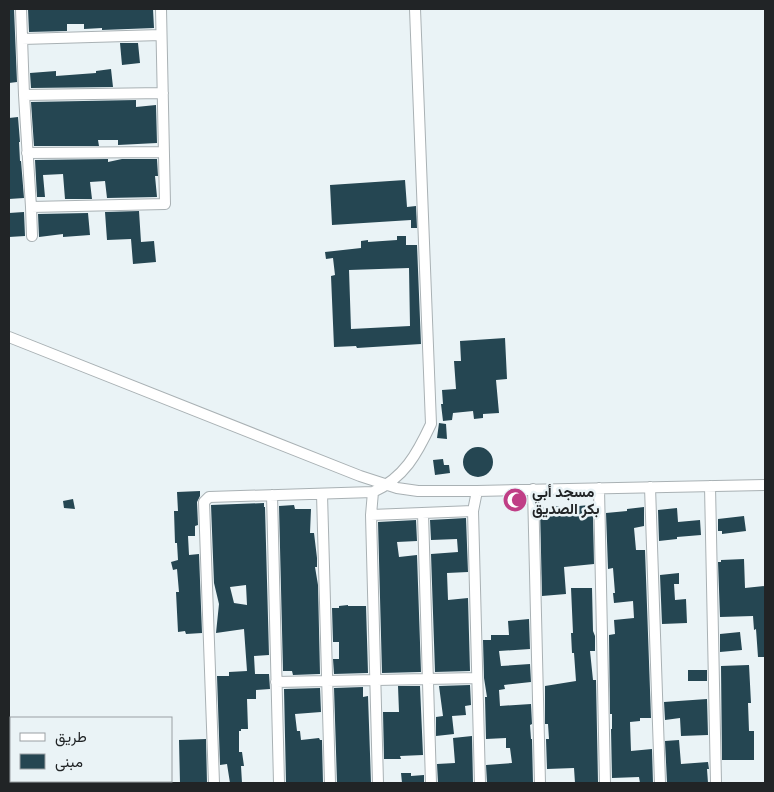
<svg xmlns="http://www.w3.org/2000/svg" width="774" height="792" viewBox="0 0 774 792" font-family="'IBM Plex Sans',Vazirmatn,sans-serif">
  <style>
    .building { fill: #254652; fill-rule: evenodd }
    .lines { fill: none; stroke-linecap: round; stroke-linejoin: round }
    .street-casing { stroke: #a9b1b4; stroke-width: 12 }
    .street { stroke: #fff; stroke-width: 10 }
    .labels { text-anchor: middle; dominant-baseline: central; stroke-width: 5; stroke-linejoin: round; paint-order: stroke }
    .poi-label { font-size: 15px; font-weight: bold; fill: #212426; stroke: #eaf3f6; text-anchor: start }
  </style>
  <rect width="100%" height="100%" fill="#eaf3f6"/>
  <path class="building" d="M9 9H14L17 82 9 83Z
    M28 9H153L154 28 102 30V28L84 29V24H67V31L29 32Z
    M120 43H138L140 63 122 65Z
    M111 69 113 87 31 88 30 73 56 71V76L96 73V71Z
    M136 100V107L156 105 157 143 118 145V140H98L99 146H34L31 102Z
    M18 117 20 142H19L20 161H21L24 198 9 199V118Z
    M108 159V162L122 159H157L158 176H155L157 197 107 198 105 181 90 182 92 199H65L63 174 43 175 45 197H37L35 160Z
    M405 180 407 207 416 206 417 228H411V220L332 225 330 185Z
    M139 211 141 242 154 241 156 262 133 264 131 239 107 240 105 212Z
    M24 212 25 236 9 237V213Z
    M88 213 90 235 63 237V234L39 237 38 214Z
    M397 236H406V245H417L421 344 357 348 356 346 334 347 331 276 335 275 333 258 326 259 325 252 361 248V241L368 240V242L397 240ZM409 268 410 326 351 329 349 270Z
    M505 338 507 379 496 380 499 413 483 414V418L474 419 473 411 453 413 452 420 443 421 441 404H443L442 390 456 389 454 361H461L460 341Z
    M439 423 446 424 447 439 437 438Z
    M463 462a15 15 0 1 1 30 0a15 15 0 1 1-30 0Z
    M443 459 444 465H449L450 473 435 475 433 460Z
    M200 491V496L197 502 198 525 195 526V536H188L189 555 199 554 202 633 186 634 185 631 178 632 176 592H179L177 569 173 570 171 562 178 560 177 543H175L174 511H178L177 492Z
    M505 497H525L526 503 506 505Z
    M73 499 75 509 64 508 63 501Z
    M264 503V507H265L269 655 254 656 255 674H269L270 689 256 690V699H247L248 729H241V731H239V752H242L244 766H241L242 783H230L227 764 220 765 217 676H229V672L247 671 244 629 216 633 219 604 214 583 211 505ZM246 585 247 605 234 603 230 587Z
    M294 505 295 509H311L310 533H314L317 558V567H315L318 585 320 674 293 675 292 671H283L279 506Z
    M589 505 590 515H593L594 564 564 567 566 594 542 596 540 508 559 506V508Z
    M644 507V526L634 528 636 550H645L651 718H640V721L630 722 631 751 652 749 653 783H640L639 777 612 778 611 729H612V714H610L609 635 615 634 614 620 634 618 633 601 614 603 613 593H615L613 568 608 569 606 513 627 511V509Z
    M677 508 678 522 700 520 701 535 677 537V539L659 541 658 510Z
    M744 516 746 531 722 534V531H718V519Z
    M466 518 468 572 447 573 448 600 468 598 470 671 435 672 431 554 458 552 457 539 431 540 430 520Z
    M416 520 417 541 397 542 399 557 417 555 421 672 382 673 378 522Z
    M744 559 745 588 765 586V657H758L756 629 754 630 753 616 720 617 718 562H721V560Z
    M679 573V584H674L675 600 686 599 687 623 662 624 660 575Z
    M571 588H592L593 631 595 636V651H590L593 680H596L598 782 575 783 574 768 547 769 546 739H549L548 724H545V686L576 681 574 653H572L571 633H573Z
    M348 605V606H366L368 673 334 674 333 659H339V642H333L332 608H339V606Z
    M529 619 530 649 499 651 501 666 530 664 531 682 504 685 505 689 499 690 500 706 531 704 532 724 530 725 531 739H532L533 783H487L486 765 512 763 510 748H506V738L486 739 485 697H487L484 678 483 640H491V635H509L508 621Z
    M740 632 742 650 720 652V634Z
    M749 665 751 703H748L749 731H754V760H722L721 666Z
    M688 670H707V681H688Z
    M470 685 471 705 465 706 466 715 452 716 454 734 436 736V717L443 716 439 686Z
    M398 686H420L423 755 400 756 401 759H384L383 712H399Z
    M363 687V697L368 696 371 783H337L334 688Z
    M320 688 321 712 295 714 297 731H300L301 740 319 738 320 740H322L323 783H286L284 689Z
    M707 699 708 735 681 736 680 718 665 720 664 702Z
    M472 736 473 783H438L437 764 455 763 453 738Z
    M206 739 207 783H180L179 740Z
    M679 740 681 764 708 762 709 769H707L708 783H667L665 741Z
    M401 773H411V776L424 775V783H402Z"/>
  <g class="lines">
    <defs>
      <path id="street" d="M21 9 24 95 31 207 32 236
        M22 39 161 35
        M24 95 163 93
        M27 153 164 152
        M31 207 165 204 161 9
        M9 337 360 476 397 488 418 491H477L765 485
        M710 486 716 783
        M650 487 660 783
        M599 488 605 783
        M533 489 540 783
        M477 491 473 511 480 783
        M373 492 371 515 378 783
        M322 494 330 783
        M272 495 279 783
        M423 514 431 783
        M371 515 473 511
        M276 682 477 678
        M214 783 204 502 209 497 373 492C404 478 417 454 431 424L415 9"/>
    </defs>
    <use href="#street" class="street-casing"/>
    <use href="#street" class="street"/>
  </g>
  <defs>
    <symbol id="mosque-disc" viewBox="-11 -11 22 22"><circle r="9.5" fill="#c03e86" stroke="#eaf3f6"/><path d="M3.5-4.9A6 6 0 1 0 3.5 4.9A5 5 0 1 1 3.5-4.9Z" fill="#fff"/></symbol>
  </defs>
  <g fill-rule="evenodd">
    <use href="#mosque-disc" x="501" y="486" width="28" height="28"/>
  </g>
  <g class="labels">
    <g class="poi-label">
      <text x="532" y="491">مسجد أبي<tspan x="532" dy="17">بكر الصديق</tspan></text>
    </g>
  </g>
  <rect width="774" height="792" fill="none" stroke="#212426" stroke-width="20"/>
  <rect x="10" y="717" width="162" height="65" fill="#eaf3f6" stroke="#9aa0a3"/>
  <rect x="20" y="733" width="25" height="8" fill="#ffffff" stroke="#9aa0a3"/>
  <text x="55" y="742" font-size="15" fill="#212426">طريق</text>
  <rect x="20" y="754" width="25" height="15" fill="#254652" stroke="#9aa0a3"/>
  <text x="55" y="767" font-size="15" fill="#212426">مبنى</text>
</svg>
